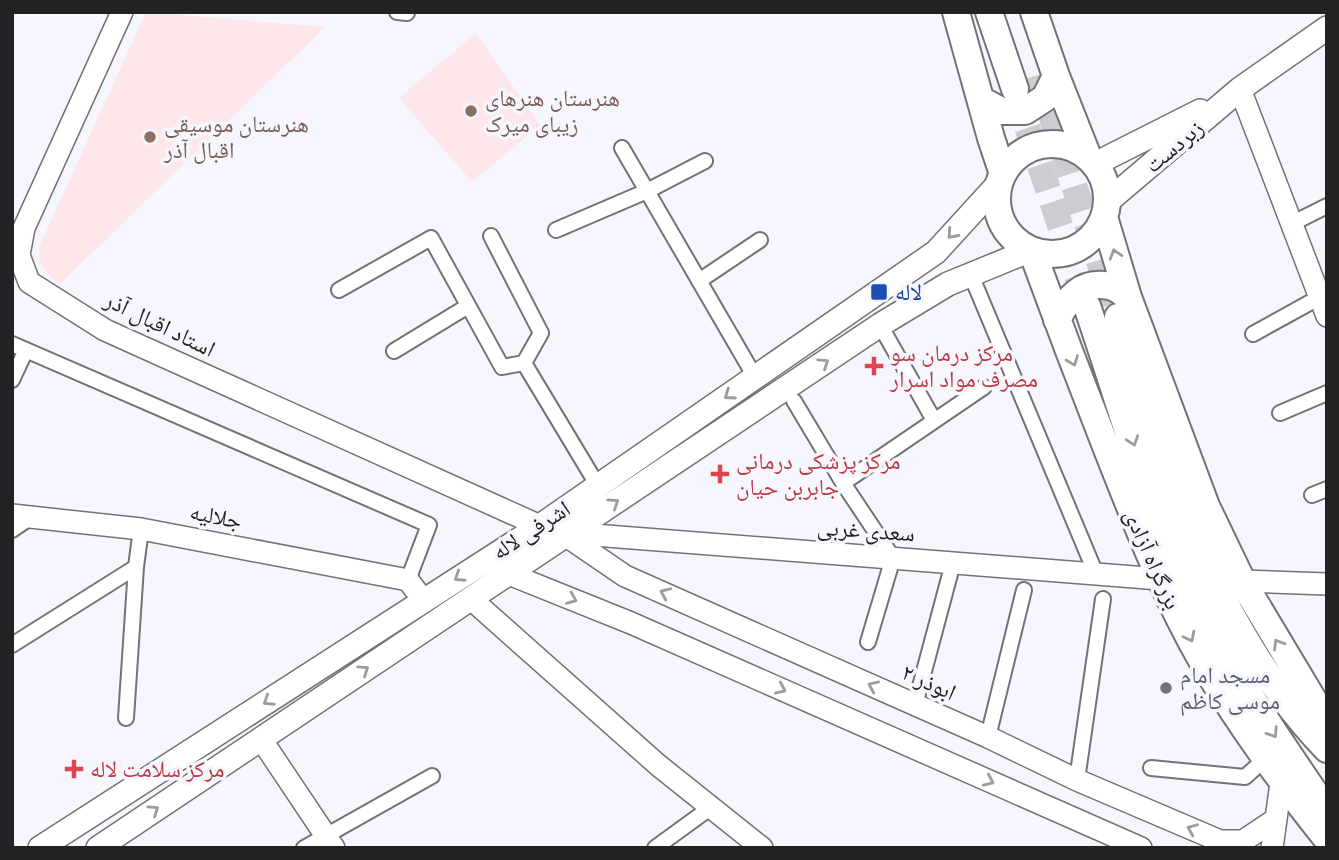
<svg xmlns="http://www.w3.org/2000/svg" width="1339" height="860" viewBox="0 0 1339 860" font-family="Cabin,'Noto Naskh Arabic',sans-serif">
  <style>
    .education { fill: #fde7e9 }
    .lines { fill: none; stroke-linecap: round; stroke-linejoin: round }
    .highway-tunnel { stroke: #ccccd3; stroke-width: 26; stroke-dasharray: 26 13; stroke-linecap: butt }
    .street-casing { stroke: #727279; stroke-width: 18 }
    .secondary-casing { stroke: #727279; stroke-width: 24 }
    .primary-casing { stroke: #727279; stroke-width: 26 }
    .highway-casing { stroke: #727279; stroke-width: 30 }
    .street { stroke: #fff; stroke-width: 14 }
    .secondary { stroke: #fff; stroke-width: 21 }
    .primary { stroke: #fff; stroke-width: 23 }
    .highway { stroke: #fff; stroke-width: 26 }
    .oneway { stroke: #9c9c9d }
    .education-dot { fill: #8d6e63; stroke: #f6f6fe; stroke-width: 2.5 }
    .transit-dot { fill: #1a4fb4; stroke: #f6f6fe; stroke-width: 2.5 }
    .health-dot { fill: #e0444e; stroke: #f6f6fe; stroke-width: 2.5 }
    .worship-dot { fill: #6b7280; stroke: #f6f6fe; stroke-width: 2.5 }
    .labels { text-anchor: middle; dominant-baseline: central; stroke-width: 7; stroke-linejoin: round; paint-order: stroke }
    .education-label { font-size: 23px; fill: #785e54; stroke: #f6f6fe; text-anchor: start }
    .street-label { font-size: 23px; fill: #222225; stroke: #f6f6fe }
    .transit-label { font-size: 23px; fill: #164399; stroke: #f6f6fe; text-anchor: start }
    .health-label { font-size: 23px; fill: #be3a42; stroke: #f6f6fe; text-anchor: start }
    .worship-label { font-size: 23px; fill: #5b616d; stroke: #f6f6fe; text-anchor: start }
  </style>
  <rect width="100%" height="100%" fill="#f6f6fe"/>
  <path class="education" d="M146 12 325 27 59 285 41 266 39 247Z
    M476 33 540 125 472 182 399 98Z"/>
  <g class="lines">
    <path class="highway-tunnel" d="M1038 75 1113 304
      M1015 91 1087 306"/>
    <defs>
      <path id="street" d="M397 12 407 13
        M622 148 755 377
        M1293 223 1327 206
        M556 230 647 191 705 161
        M491 236 541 333 524 363
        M971 275 1096 574
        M699 281 760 240
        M339 290 431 238 502 367 524 363
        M880 325 931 415
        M1253 334 1320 297
        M12 344 429 525 408 580
        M394 351 468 306
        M524 363 598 486
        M12 380 26 350
        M794 401 843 483 893 558 868 642
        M1280 413 1327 393
        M843 483 984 387
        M1312 495 1327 489
        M12 530 31 517
        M12 645 136 567 141 529
        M915 705 953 563
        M126 718 136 567
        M988 737 1024 590
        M1151 768 1245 777 1265 759
        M1077 780 1103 599
        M304 848 432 776
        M655 848 710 808"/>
      <path id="secondary" d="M122 12 24 228 19 255 29 282 105 330 540 526
        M1240 89 1327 316
        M12 515 141 529 408 580 423 600
        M568 533 1160 579
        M565 535 625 576 988 737 1077 780 1220 841H1243L1276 819
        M509 574 631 623 1141 848
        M1242 581 1327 584
        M471 599 658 765 762 848
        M261 739 334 848
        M1272 848 1281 783"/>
      <path id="primary" d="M1095 164 1200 111
        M1107 202 1240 89 1327 28
        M40 848 540 526 936 252 999 183
        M98 848 880 325 948 284 1031 250"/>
      <path id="highway" d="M956 12 991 138 1003 174
        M989 12 1015 89
        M1034 12 1056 76 1088 157
        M981 100 1001 111H1025L1045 98 1056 76
        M997 199a55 55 0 1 1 110 0a55 55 0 1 1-110 0Z
        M1104 217 1128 297 1206 506 1242 581 1327 723
        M1032 251C1056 317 1081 383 1107 449 1136 523 1165 597 1205 666 1241 727 1283 784 1327 839
        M1087 306C1119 399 1145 497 1188 585 1227 665 1277 738 1327 811
        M1118 317C1137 377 1154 441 1177 499 1213 588 1260 680 1327 749
        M1057 320C1067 299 1081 280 1109 286 1115 287 1123 293 1128 297"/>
    </defs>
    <use href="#street" class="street-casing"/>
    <use href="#secondary" class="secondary-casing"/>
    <use href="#primary" class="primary-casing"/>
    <use href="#highway" class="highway-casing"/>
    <use href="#street" class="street"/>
    <use href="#secondary" class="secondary"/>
    <use href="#primary" class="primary"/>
    <use href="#highway" class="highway"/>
  </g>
  <defs><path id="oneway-chevron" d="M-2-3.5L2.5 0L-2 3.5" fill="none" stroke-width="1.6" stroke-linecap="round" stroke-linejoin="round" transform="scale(1.75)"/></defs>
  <g class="oneway">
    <use href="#oneway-chevron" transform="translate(952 234) rotate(132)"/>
    <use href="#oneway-chevron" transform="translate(1115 254) rotate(-107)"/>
    <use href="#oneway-chevron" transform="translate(1073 361) rotate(69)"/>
    <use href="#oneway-chevron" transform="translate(824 363) rotate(-34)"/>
    <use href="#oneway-chevron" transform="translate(729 395) rotate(145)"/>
    <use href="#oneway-chevron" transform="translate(1133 441) rotate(71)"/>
    <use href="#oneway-chevron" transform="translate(614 503) rotate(-34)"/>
    <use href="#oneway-chevron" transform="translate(459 577) rotate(147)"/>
    <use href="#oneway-chevron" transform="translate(665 593) rotate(-156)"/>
    <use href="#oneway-chevron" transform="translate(572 599) rotate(22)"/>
    <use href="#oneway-chevron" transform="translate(1190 637) rotate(63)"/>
    <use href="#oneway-chevron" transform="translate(1278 644) rotate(-121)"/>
    <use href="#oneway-chevron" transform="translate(364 670) rotate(-34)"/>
    <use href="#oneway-chevron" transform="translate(873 686) rotate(-156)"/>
    <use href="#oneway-chevron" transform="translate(781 689) rotate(24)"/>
    <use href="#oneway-chevron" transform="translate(268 701) rotate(147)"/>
    <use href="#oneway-chevron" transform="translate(1273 733) rotate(57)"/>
    <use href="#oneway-chevron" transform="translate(989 781) rotate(24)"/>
    <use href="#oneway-chevron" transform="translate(154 810) rotate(-34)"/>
    <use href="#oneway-chevron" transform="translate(1192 829) rotate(-157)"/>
  </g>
  <g class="education-dot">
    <circle cx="471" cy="111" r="7"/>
    <circle cx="150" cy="137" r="7"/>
  </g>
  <rect class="transit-dot" x="870" y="283" width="18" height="18" rx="3.5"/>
  <g class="health-dot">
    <path d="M870.5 355.5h7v7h7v7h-7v7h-7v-7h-7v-7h7z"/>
    <path d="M716.5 463.5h7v7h7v7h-7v7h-7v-7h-7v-7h7z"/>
    <path d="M70.5 758.5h7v7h7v7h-7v7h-7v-7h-7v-7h7z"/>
  </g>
  <circle class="worship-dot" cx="1166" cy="688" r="7"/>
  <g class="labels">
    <g class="education-label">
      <text x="485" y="98">هنرستان هنرهای<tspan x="485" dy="26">زیبای میرک</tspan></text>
      <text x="164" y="124">هنرستان موسیقی<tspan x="164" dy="26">اقبال آذر</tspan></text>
    </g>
    <g class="street-label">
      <text transform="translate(1174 146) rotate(-40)">زبردست</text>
      <text transform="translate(160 324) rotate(26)">استاد اقبال آذر</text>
      <text transform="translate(216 516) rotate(11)">جلالیه</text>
      <text transform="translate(531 530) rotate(-33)">اشرفی لاله</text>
      <text transform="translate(866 530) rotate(4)">سعدی غربی</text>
      <text transform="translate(1153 559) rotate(66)">بزرگراه آزادی</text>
      <text transform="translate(929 682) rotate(24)">ابوذر ۲</text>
    </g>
    <g class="transit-label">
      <text x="895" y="292">لاله</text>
    </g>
    <g class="health-label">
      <text x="890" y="353">مرکز درمان سو<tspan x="890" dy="26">مصرف مواد اسرار</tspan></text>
      <text x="736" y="461">مرکز پزشکی درمانی<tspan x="736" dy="26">جابربن حیان</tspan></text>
      <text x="90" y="769">مرکز سلامت لاله</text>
    </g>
    <g class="worship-label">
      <text x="1180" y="675">مسجد امام<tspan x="1180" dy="26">موسی کاظم</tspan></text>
    </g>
  </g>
  <rect width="1339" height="860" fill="none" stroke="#222225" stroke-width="28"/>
</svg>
